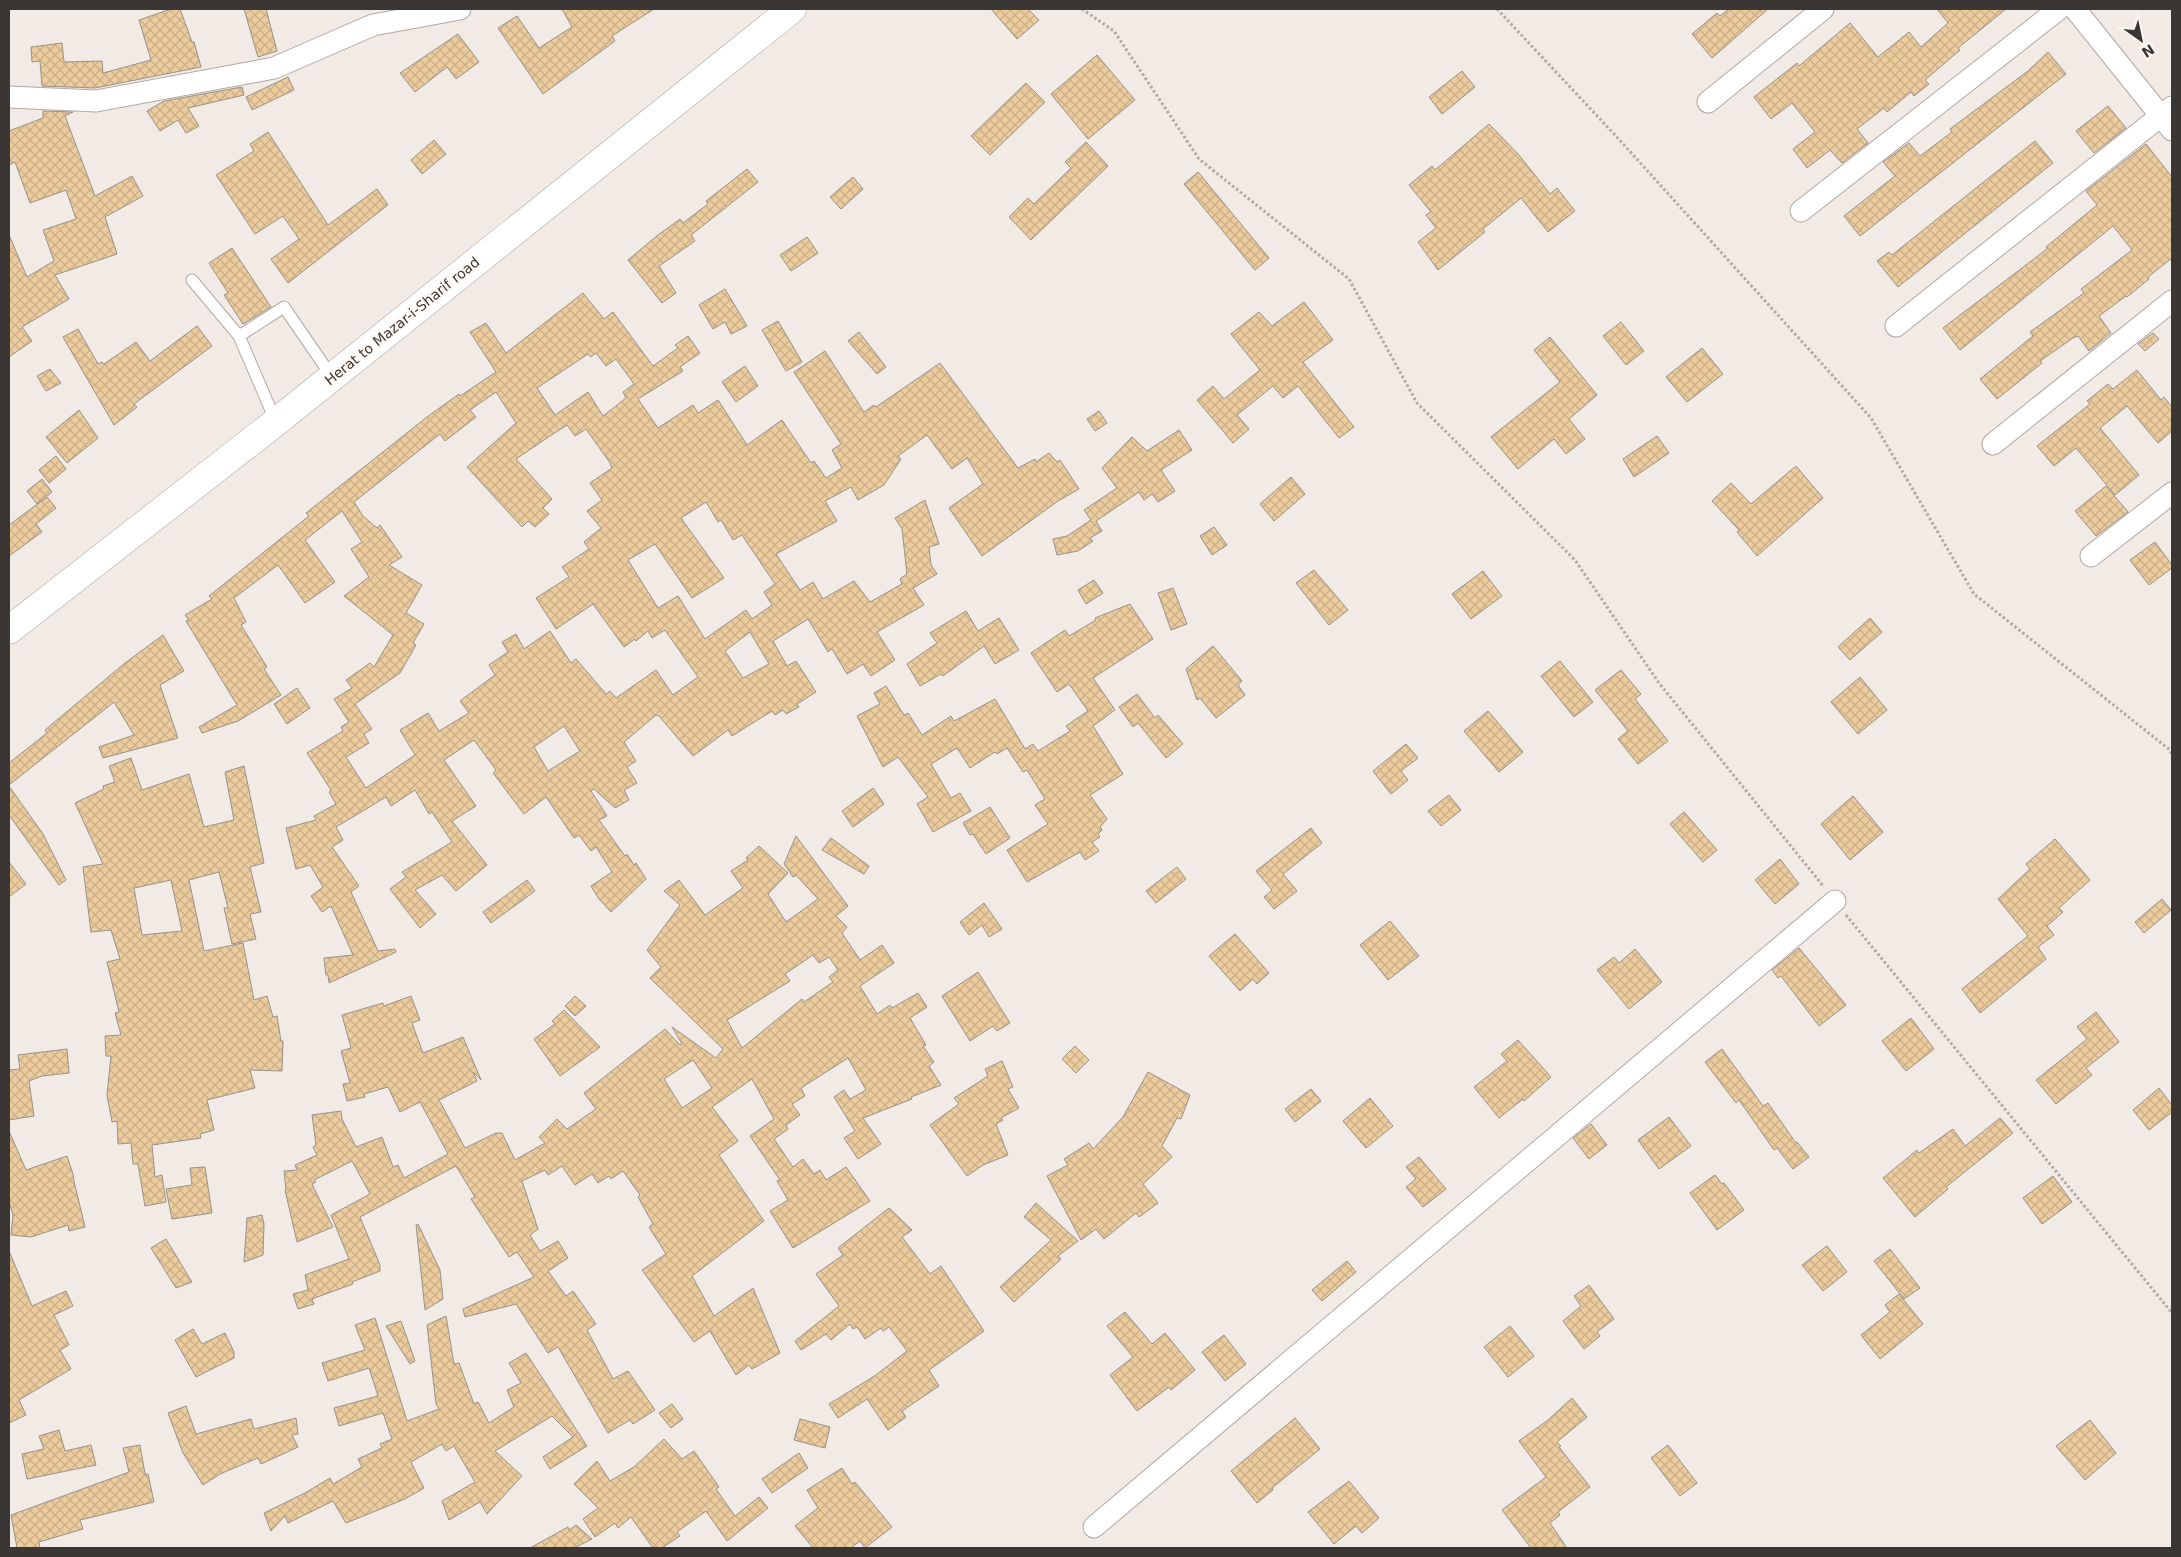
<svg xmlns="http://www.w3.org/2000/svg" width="2181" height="1557" viewBox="0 0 2181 1557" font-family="'DejaVu Sans',sans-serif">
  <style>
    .building { fill: url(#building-cross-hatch); stroke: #97928b; fill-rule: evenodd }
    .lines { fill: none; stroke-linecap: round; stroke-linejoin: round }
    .lane-casing { stroke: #b1a9a4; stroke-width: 13 }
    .street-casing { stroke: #b1a9a4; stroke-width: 23 }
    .highway-casing { stroke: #b1a9a4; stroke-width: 29 }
    .path { stroke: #afa9a4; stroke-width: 3; stroke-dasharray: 2.5 2.5; stroke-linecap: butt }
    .lane { stroke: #fff; stroke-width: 11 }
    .street { stroke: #fff; stroke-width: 21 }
    .highway { stroke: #fff; stroke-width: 28 }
    .labels { text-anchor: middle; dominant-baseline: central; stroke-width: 5; stroke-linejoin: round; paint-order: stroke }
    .street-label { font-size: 14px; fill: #3a3634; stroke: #fef8f3 }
  </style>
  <defs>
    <pattern id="building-cross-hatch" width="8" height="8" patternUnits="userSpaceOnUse" patternTransform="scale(1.25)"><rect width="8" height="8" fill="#eccb9d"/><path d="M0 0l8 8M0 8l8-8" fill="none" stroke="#cbaf88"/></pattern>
  </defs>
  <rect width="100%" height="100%" fill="#f2eae4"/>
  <path class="building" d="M171 9H180L192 42H194L201 67 95 88 42 86 40 61 32 62 31 47 62 43 64 62 102 61 103 73 151 60 139 20Z
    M244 9H266L277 51 258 57Z
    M562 9H654L612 36 615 41 543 94 498 28 517 16 539 48 572 27Z
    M991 9H1028L1039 20 1017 39Z
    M1729 9H1768L1712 58 1692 34 1717 13 1720 16Z
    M1937 9H2006L1958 48 1960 50 1925 80 1929 84 1914 96 1911 92 1887 112 1884 108 1857 129 1868 143 1842 163 1830 150 1807 168 1793 149 1815 132 1792 103 1771 119 1754 97 1797 63 1799 66 1850 23 1878 57 1909 32 1921 47 1948 23Z
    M458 34 479 62 456 79 447 67 415 92 400 73Z
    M2048 52 2066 74 1860 236 1844 216 1895 176 1883 162 1909 143 1920 156 1952 132 1950 129 2028 71Z
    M1097 55 1135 100 1088 139 1051 94Z
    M1462 71 1475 87 1442 114 1429 97Z
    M288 77 294 90 252 110 246 97Z
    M1026 83 1045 102 990 155 971 136Z
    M242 87 244 95 188 108 199 126 186 133 178 120 160 131 147 111 164 101Z
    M2108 106 2126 128 2094 153 2076 131Z
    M43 111 73 112 65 116 95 196 132 176 143 196 105 217 117 254 55 275 69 299 22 327 32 341 9 357V235L27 277 54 261 43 230 76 219 66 190 30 203 15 162 9 165V131L43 118Z
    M1489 124 1519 155 1550 194 1557 188 1575 211 1548 232 1521 198 1483 229 1485 232 1438 270 1418 242 1436 228 1426 215 1431 212 1409 185 1432 166 1435 170Z
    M268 132 328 225 377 189 388 205 288 283 271 259 299 239 283 216 255 234 216 175 254 151 250 144Z
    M434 140 446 154 422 174 411 160Z
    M2035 141 2053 163 1898 287 1877 261 1889 252 1892 255Z
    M1086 142 1108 166 1031 240 1009 217 1028 198 1034 204 1071 168 1065 162Z
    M2146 144 2172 177V258L2148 277 2149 279 2127 297 2126 296 2099 316 2111 333 2089 351 2078 336 2073 338 2040 361 2042 363 1997 399 1980 379 2033 336 2030 332 2084 293 2081 289 2132 250 2113 226 1960 350 1943 328 2047 249 2046 247 2097 205 2086 191Z
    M747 169 758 182 691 235 695 241 659 266 676 293 662 303 628 260 658 235 680 219 683 223 708 204 706 201Z
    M1198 172 1269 258 1255 270 1184 184Z
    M853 177 863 189 841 209 830 197Z
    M807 237 818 253 791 271 780 255Z
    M232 248 271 307 243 324 224 295 228 293 209 263Z
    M725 289 747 326 731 334 725 322 713 329 699 305Z
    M583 293 604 319 613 312 653 366 678 348 675 345 688 336 700 353 680 367 683 371 638 399 658 428 693 405 698 413 718 400 747 445 782 420 811 463 814 461 826 478 842 468 832 450 841 444 794 372 825 351 864 412 874 405 876 407 940 363 1018 468 1035 459 1036 462 1049 453 1057 462 1060 460 1079 489 1058 501 982 556 949 508 983 484 967 458 952 469 927 435 898 456 901 459 884 485 858 500 851 487 825 501 837 521 776 554 800 590 813 582 823 599 854 581 870 602 902 584 900 579 907 574 902 529 895 518 925 500 939 544 929 547 931 565 937 574 913 588 924 605 877 632 895 660 871 676 863 664 847 674 832 649 828 652 808 619 773 641 787 666 796 661 816 692 797 704 799 707 786 714 783 710 775 715 772 711 732 736 728 730 693 756 659 716 656 715 624 742 636 761 627 767 637 783 624 790 629 800 615 808 594 789 591 791 607 816 599 820 625 856 627 854 634 865 636 863 646 879 611 912 599 899 591 886 612 872 596 847 591 851 579 835 574 838 546 797 524 814 493 773 496 770 474 740 444 760 476 806 452 821 487 865 456 891 442 875 415 890 436 914 420 928 390 889 406 877 402 872 452 842 432 812 429 814 415 790 391 806 386 797 336 827 343 840 332 847 359 886 351 892 378 951 395 949 396 952 329 983 328 975H326L324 958 353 955 331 906 322 912 311 896 323 887 310 865 296 869 286 828 316 820 314 816 336 804 329 792 331 790 307 753 343 731 341 727 349 722 334 699 352 688 346 680 370 663 374 667 393 635 344 596 369 577 351 549 362 542 342 511 305 540 335 582 305 603 278 565 234 598 246 622 241 625 267 667 264 669 281 695 238 721 202 733 199 727 237 705 186 621 189 620 185 615 212 599 209 596 309 516 306 513 427 417 459 394 460 396 496 372 470 332 486 323 506 353ZM596 353 606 366 616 359 634 384 623 392 626 398 603 416 588 392 555 415 537 388 588 354 591 357ZM496 392 516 423 467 467 522 527 528 521 535 527 549 514 543 508 552 499 516 459 550 436 567 425 575 436 586 429 610 463 612 468 590 483 602 500 587 511 601 528 584 542 589 549 562 567 569 577 536 598 556 629 593 604 624 647 635 639 636 641 648 631 652 638 665 630 698 677 673 695 656 670 616 698 610 691 606 694 576 659 571 663 550 631 524 649 516 634 502 642 508 652 489 665 495 675 460 701 469 713 439 731 428 713 400 730 415 755 366 788 346 757 369 743 364 734 372 729 355 704 400 673 416 645 413 643 424 624 406 613 422 585 389 565 402 557 380 525 377 528 363 516 354 502 440 434 445 441 476 417 470 410ZM706 502 718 522 721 520 733 540 742 535 775 584 764 592 772 605 752 619 746 610 705 639 678 596 658 608 628 560 655 544 692 598 724 578 681 518ZM750 632 769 664 743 678 725 651ZM564 726 580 751 548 771 534 747Z
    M1304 302 1333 340 1303 362 1354 427 1339 438 1298 386 1283 398 1273 386 1237 415 1249 429 1233 443 1197 400 1213 386 1224 399 1260 370 1231 334 1259 312 1272 326Z
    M778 321 802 362 786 371 762 330Z
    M1621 322 1644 351 1626 365 1603 336Z
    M197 326 212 346 134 404 137 407 114 425 63 337 78 329 98 364 102 362 104 364 136 342 150 361Z
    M859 332 886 367 877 374 848 341Z
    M2153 333 2159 339 2145 351 2138 344Z
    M1550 337 1597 395 1569 419 1585 439 1566 454 1554 439 1518 469 1491 437 1560 382 1534 350Z
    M1702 348 1723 374 1687 402 1666 377Z
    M745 366 758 386 736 402 722 382Z
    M50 369 61 383 46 391 37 376Z
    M2137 370 2161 400 2164 397 2172 407V431L2158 443 2127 406 2100 428 2139 475 2115 495 2076 448 2054 466 2037 446 2090 404 2087 401 2108 384 2113 389Z
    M79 410 98 438 67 463 46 437Z
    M1099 411 1107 423 1095 431 1087 419Z
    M1179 430 1192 450 1161 470 1175 491 1158 502 1152 494 1144 500 1139 492 1096 521 1102 531 1090 538 1093 541 1078 551 1057 555 1053 539 1067 536 1091 520 1084 510 1117 488 1102 468 1132 437 1147 451Z
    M1657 436 1669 453 1634 477 1623 459Z
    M56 456 66 469 49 483 39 470Z
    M1796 466 1823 498 1757 556 1737 532 1739 530 1712 501 1731 483 1751 504Z
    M1291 477 1305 494 1274 521 1260 504Z
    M42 479 52 492 37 504 27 491Z
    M2106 486 2128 512 2096 536 2075 511Z
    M47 497 56 508 36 524 42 532 9 556V525Z
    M1214 527 1227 545 1212 555 1200 536Z
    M2155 542 2172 565V568L2149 585 2130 560Z
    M1314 570 1348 610 1329 625 1296 583Z
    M1483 571 1502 596 1471 619 1452 594Z
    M1094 580 1103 593 1086 604 1078 590Z
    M1173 588 1187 624 1171 630 1158 593Z
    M1130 604 1153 639 1093 678 1115 710 1093 726 1123 774 1090 795 1107 819 1100 827 1102 830 1098 834 1100 837 1092 842 1099 851 1085 860 1080 852 1027 882 1007 850 1048 824 1035 805 1045 799 1027 770 1023 772 1007 748 997 754 995 752 970 768 957 748 931 764 951 798 960 793 971 811 933 832 917 804 928 797 898 757 883 767 857 716 880 704 874 693 886 686 904 715 908 713 922 735 951 716 954 721 995 699 1025 749 1033 744 1038 751 1070 731 1066 726 1088 711 1069 684 1057 692 1031 653 1065 630 1069 636 1096 620 1095 618Z
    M966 611 978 631 999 618 1019 650 995 664 984 646 943 676 941 674 920 686 907 664 937 643 930 633Z
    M1870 618 1882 632 1850 660 1838 647Z
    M163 635 184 671 160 685 178 738 103 758 99 747 134 735 114 702 9 785V763L47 733 45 730 125 663Z
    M1213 646 1242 681 1238 685 1245 695 1216 718 1200 698 1197 700 1186 669Z
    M1560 661 1593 702 1574 717 1541 676Z
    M1621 670 1641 694 1635 699 1668 741 1638 764 1618 739 1628 731 1595 690Z
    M1860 677 1887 710 1858 734 1831 702Z
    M297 688 310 708 287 724 274 704Z
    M1137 694 1155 718 1158 715 1183 744 1166 758 1138 723 1133 727 1119 707Z
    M1488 711 1523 752 1499 772 1464 731Z
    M1406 744 1418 758 1401 771 1408 780 1391 794 1373 771Z
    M131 758 142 790 189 774 204 827 234 820 225 772 244 766 264 863 250 867 261 912 250 914 256 939 232 944 224 908H228L219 872 189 880 204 951 243 943 254 1000 267 996 273 1017 277 1016 281 1041H283L282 1071 250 1070 255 1088 207 1100 214 1130 200 1134 201 1138 152 1145 155 1177 162 1175 166 1202 145 1206 138 1164H133L131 1143 118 1144 117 1121 112 1122 107 1095 111 1056H106L105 1036 121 1035 115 1013 119 1012 107 962 120 959 111 930 91 932 83 867 103 864 75 803 104 789 103 786 115 782 109 766ZM171 880 182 931 142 935 134 888Z
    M9 786 43 834 66 880 59 885 9 815Z
    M873 788 884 804 853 827 842 811Z
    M1449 795 1461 810 1441 826 1428 811Z
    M1853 796 1883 832 1850 860 1821 824Z
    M990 807 1010 838 986 854 973 834 970 835 963 823Z
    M1684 812 1717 850 1703 862 1670 824Z
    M1311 828 1322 843 1283 874 1297 891 1274 909 1264 897 1272 890 1256 871Z
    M796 836 848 906 836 916 847 927 842 933 860 960 882 945 894 963 860 986 877 1014 890 1005 892 1008 918 993 927 1007 910 1018 926 1045 923 1046 934 1062 929 1066 941 1085 911 1097 912 1099 863 1118 881 1144 858 1159 844 1138 855 1131 834 1097 844 1090 850 1099 866 1090 848 1058 801 1088 805 1096 792 1104 800 1115 786 1125 788 1129 774 1139 793 1167 803 1159 814 1174 820 1170 826 1180 846 1167 870 1201 793 1248 770 1211 788 1200 777 1181 780 1180 750 1136 774 1119 752 1079 712 1107 738 1141 719 1155 764 1221 692 1276 714 1316 753 1288 780 1353 752 1369 749 1365 736 1375 710 1331 694 1342 642 1270 666 1254 649 1227 653 1224 638 1197 640 1195 623 1171 611 1179 609 1176 598 1183 592 1174 575 1185 562 1166 548 1175 545 1170 522 1181 538 1229 530 1235 540 1251 558 1241 568 1258 548 1271 566 1296 573 1291 596 1324 587 1330 613 1379 628 1371 655 1410 633 1424 630 1420 608 1433 558 1347 548 1353 516 1304 465 1317 463 1309 534 1277 517 1252 509 1257 471 1199 475 1197 456 1166 360 1217 380 1265V1271L352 1282 353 1284 312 1299 314 1304 298 1309 293 1294 308 1290 305 1275 349 1259 331 1215 370 1194 352 1161 314 1180 316 1182 312 1184 333 1227 297 1242 285 1190H286L284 1171 297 1170 295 1165 317 1155 313 1147 316 1145 312 1115 341 1111 342 1119 356 1147 382 1137 393 1167 398 1165 404 1178 448 1154 420 1102 400 1112 388 1087 364 1094 365 1097 347 1101 343 1084 350 1083 341 1051 351 1048 342 1015 383 1003 384 1006 411 996 420 1020 412 1023 423 1053 463 1037 481 1080 473 1072 477 1081 439 1100 465 1148 496 1133H502L515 1160 545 1143 539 1137 557 1119 567 1129 596 1109 584 1093 665 1029 680 1045 682 1044 672 1027 716 1058 723 1049 650 978 661 967 647 950 680 905 664 891 679 880 705 915 743 888 731 871 748 860 746 858 759 846 788 873 768 894 786 922 818 899 796 875 793 877 784 864ZM813 955 819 963 829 957 838 970 829 977 833 982 804 1002 802 999 742 1048 727 1020 790 981 785 974ZM693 1060 712 1088 682 1108 664 1079Z
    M831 838 869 866 864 874 822 850Z
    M2055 839 2090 880 2059 908 2063 912 2047 926 2054 935 2038 947 2046 959 1980 1013 1962 989 2028 936 1998 899 2030 869 2026 864Z
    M1780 859 1799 884 1775 904 1755 880Z
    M9 862 26 884 9 897Z
    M1177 867 1186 879 1156 903 1146 891Z
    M527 880 535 891 491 923 483 912Z
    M2162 899 2171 910 2144 933 2135 922Z
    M984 903 1002 929 989 937 982 925 969 935 960 922Z
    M1390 921 1419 956 1388 980 1360 945Z
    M1235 934 1269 973 1257 984 1253 979 1240 991 1209 956Z
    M1799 948 1846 1005 1819 1026 1781 976 1778 978 1772 970Z
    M1635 949 1662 982 1629 1009 1597 970 1614 957 1619 963Z
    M978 972 1010 1023 997 1031 993 1026 970 1041 942 996Z
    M575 996 586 1006 575 1016 565 1006Z
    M564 1010 600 1047 560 1076 534 1039 555 1024 552 1021Z
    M2096 1012 2119 1042 2086 1068 2092 1075 2056 1104 2036 1080 2087 1039 2077 1027Z
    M1911 1018 1934 1049 1906 1071 1882 1041Z
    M1518 1040 1551 1077 1524 1101 1523 1099 1499 1118 1474 1087 1507 1061 1501 1054Z
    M1075 1046 1089 1060 1076 1073 1062 1059Z
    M67 1049 69 1073 42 1076 29 1081 34 1116 9 1120V1070L20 1069 18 1055Z
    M1722 1049 1763 1106 1768 1103 1796 1143 1797 1142 1809 1157 1793 1169 1777 1148 1774 1150 1739 1100 1736 1103 1705 1062Z
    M1002 1061 1013 1087 1008 1089 1019 1108 1001 1118 1003 1120 996 1124 1008 1155 983 1165 967 1176 930 1125 959 1104 954 1098 988 1076 985 1069Z
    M1148 1072 1190 1095 1181 1119 1177 1118 1162 1146 1172 1157 1143 1184 1158 1203 1139 1217 1136 1213 1104 1239 1096 1229 1081 1240 1047 1176 1068 1165 1064 1159 1089 1143 1093 1149 1123 1117Z
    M2159 1088 2172 1105V1112L2149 1130 2133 1110Z
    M1311 1089 1321 1101 1295 1122 1285 1109Z
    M1370 1098 1393 1126 1366 1148 1343 1121Z
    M1669 1117 1691 1146 1659 1169 1638 1140Z
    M2000 1118 2013 1133 1946 1187 1948 1189 1915 1217 1883 1178 1917 1150 1919 1153 1953 1129 1965 1146Z
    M1591 1124 1607 1145 1589 1159 1573 1138Z
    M9 1131 26 1170 67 1156 74 1177H73L85 1227 69 1231 68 1225 31 1237 11 1235 13 1215 9 1202Z
    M1419 1157 1446 1189 1423 1207 1406 1187 1416 1179 1406 1167Z
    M205 1167 212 1213 172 1219 166 1189 192 1185 190 1168Z
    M1715 1175 1722 1184 1724 1183 1744 1210 1717 1230 1690 1193Z
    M2053 1176 2072 1202 2042 1224 2023 1198Z
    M1036 1203 1078 1241 1058 1256 1061 1259 1014 1302 1000 1287 1051 1240 1024 1217Z
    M889 1208 912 1230 902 1237 930 1274 941 1266 984 1331 929 1370 939 1386 902 1411 906 1417 888 1430 867 1399 838 1418 829 1404 876 1375 907 1351 889 1327 883 1331 881 1328 865 1339 857 1327 853 1329 850 1324 831 1340 826 1334 801 1350 795 1341 839 1306 816 1274 843 1255 838 1248Z
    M262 1215 264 1224 263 1255 244 1262 247 1218Z
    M418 1224 440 1270 443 1299 425 1310 416 1225Z
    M166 1239 192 1282 176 1288 151 1248Z
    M1827 1246 1847 1272 1823 1291 1802 1265Z
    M1890 1249 1920 1288 1904 1299 1874 1261Z
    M9 1251 32 1306 66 1291 73 1306 54 1315 69 1345 60 1350 71 1369 19 1400 26 1415 9 1423Z
    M1347 1261 1356 1272 1322 1301 1312 1290Z
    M1589 1285 1614 1319 1597 1332 1600 1336 1584 1349 1563 1321 1581 1306 1574 1296Z
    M1899 1294 1923 1324 1880 1359 1861 1335 1890 1312 1885 1305Z
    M1125 1312 1152 1344 1165 1333 1195 1370 1171 1390 1169 1387 1137 1411 1110 1375 1133 1357 1107 1326Z
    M446 1316 454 1364 459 1363 474 1404 478 1402 489 1423 514 1407 507 1390 521 1383 509 1363 526 1353 587 1446 550 1469 543 1457 573 1437 552 1416 495 1451 522 1476 487 1514 480 1502 449 1520 442 1501 475 1482 454 1446 446 1451 442 1444 411 1462 424 1488 405 1499 346 1523 333 1501 288 1523 285 1516 271 1531 264 1513 305 1493 330 1478 333 1484 362 1467 358 1459 382 1448 380 1444 392 1439 383 1413 339 1426 334 1408 378 1396 369 1368 328 1381 322 1363 365 1350 355 1325 375 1318 407 1421 439 1409 436 1404 427 1325Z
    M401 1321 415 1361 410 1364 386 1326Z
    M1510 1326 1534 1356 1508 1377 1484 1347Z
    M193 1329 202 1344 225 1333 234 1352V1358L196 1377 175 1340Z
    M1224 1335 1246 1364 1225 1381 1202 1352Z
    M1572 1398 1587 1417 1557 1442 1561 1446 1559 1447 1590 1487 1558 1512 1560 1515 1550 1523 1567 1548H1531L1502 1510 1546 1477 1519 1441 1548 1420Z
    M672 1404 683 1419 671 1428 659 1413Z
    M186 1406 196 1434 251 1419 254 1429 296 1418 298 1434 292 1435 298 1447 261 1464 258 1458 220 1474 203 1485 183 1453 168 1413Z
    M1295 1418 1320 1449 1272 1488 1273 1490 1257 1503 1231 1471Z
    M800 1419 830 1427 825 1448 794 1440Z
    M2090 1420 2116 1453 2085 1480 2056 1446Z
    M59 1430 65 1451 91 1445 96 1465 27 1479 22 1454 44 1449 39 1436Z
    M664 1439 682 1459 694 1451 719 1487 716 1489 735 1516 759 1497 768 1508 727 1541 706 1511 677 1532 680 1536 662 1548H653L631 1517 618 1528 615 1523 595 1537 583 1519 598 1508 574 1484 597 1461 610 1481 634 1467Z
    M140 1445 145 1474H148L154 1502 80 1520 83 1529 39 1542 40 1548H17L11 1515 129 1472 123 1448Z
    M1668 1445 1697 1483 1680 1496 1651 1458Z
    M799 1453 808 1468 772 1493 762 1479Z
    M842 1468 852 1484 855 1482 892 1527 865 1548 860 1541 851 1548H813L795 1526 818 1508 807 1490Z
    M1349 1481 1379 1518 1362 1533 1356 1526 1334 1544 1308 1512Z
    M576 1525 592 1539 574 1548H530L568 1527 569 1530Z"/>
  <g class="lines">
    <defs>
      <path id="lane" d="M192 280 239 336
        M276 422 239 336 284 307 332 377"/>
      <path id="street" d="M2075 9 2172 130
        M9 97 96 101 274 68 373 25 460 9
        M1708 102 1823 9
        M1801 211 2059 9
        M1896 326 2172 107
        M1993 444 2172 301
        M2091 556 2172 493
        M1094 1527 1835 901"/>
      <path id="highway" d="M9 630 276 422 792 9"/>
    </defs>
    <use href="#lane" class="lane-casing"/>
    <use href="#street" class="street-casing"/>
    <use href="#highway" class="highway-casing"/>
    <path class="path" d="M1082 9 1114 31 1199 159 1349 279 1417 403 1575 560 1659 683 1824 887
      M1497 9 1615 135 1871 418 1974 594 2170 750 2172 755
      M1846 915 2172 1313"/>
    <use href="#lane" class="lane"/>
    <use href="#street" class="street"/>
    <use href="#highway" class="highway"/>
  </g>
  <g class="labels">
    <g class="street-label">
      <text transform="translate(402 321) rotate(-39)">Herat to Mazar-i-Sharif road</text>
    </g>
  </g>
  <rect width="2181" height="1557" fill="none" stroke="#3a3634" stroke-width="20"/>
  <g transform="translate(2141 40) rotate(147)" stroke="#fef8f3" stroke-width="4" paint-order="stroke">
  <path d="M0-4L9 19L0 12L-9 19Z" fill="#3a3634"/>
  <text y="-8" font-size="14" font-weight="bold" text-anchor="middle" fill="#3a3634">N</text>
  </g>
</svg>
